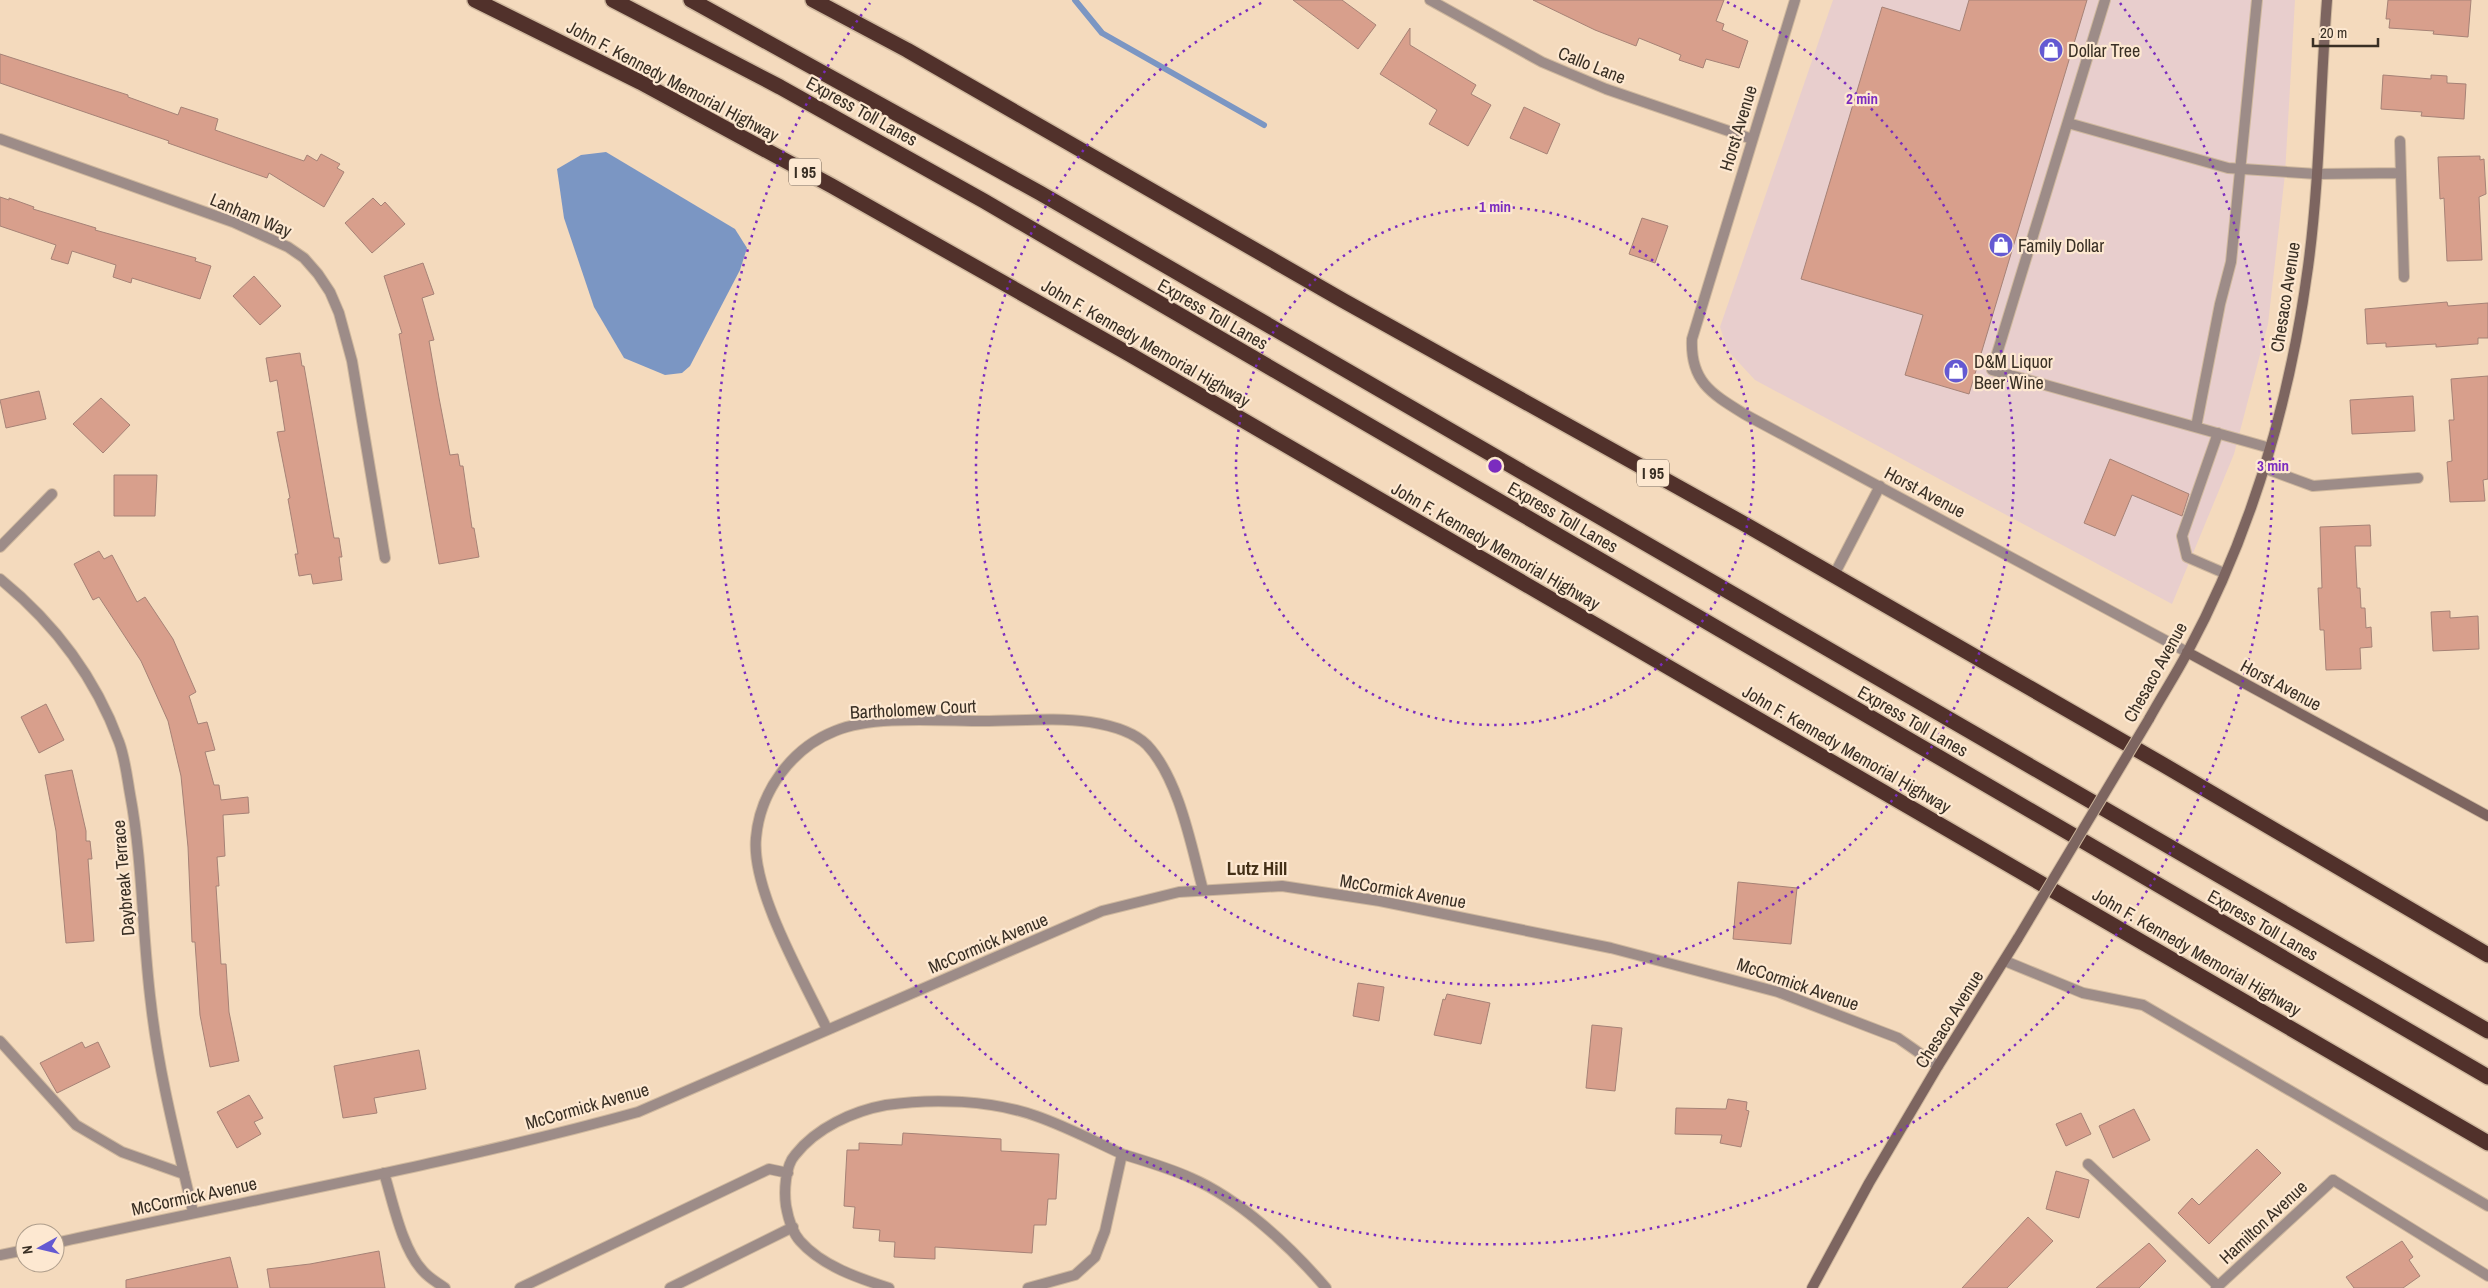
<svg xmlns="http://www.w3.org/2000/svg" width="2488" height="1288" viewBox="0 0 2488 1288" font-family="'Archivo Narrow',sans-serif">
  <style>
    .commercial { fill: #e8cecd }
    .water { fill: #7b96c3 }
    .lines { fill: none; stroke-linecap: round; stroke-linejoin: round }
    .stream { stroke: #7b96c3; stroke-width: 6 }
    .building { fill: #d89f8c; stroke: #a68276 }
    .lane-casing { stroke: #cfb89e; stroke-width: 12 }
    .street-casing { stroke: #cfb89e; stroke-width: 12 }
    .secondary-casing { stroke: #cfb89e; stroke-width: 12 }
    .highway-casing { stroke: #cfb89e; stroke-width: 18 }
    .lane { stroke: #9d8c88; stroke-width: 10 }
    .street { stroke: #9d8c88; stroke-width: 10 }
    .secondary { stroke: #7d6560; stroke-width: 10 }
    .highway { stroke: #51312b; stroke-width: 15 }
    .secondary-bridge-casing { stroke: #cfb89e; stroke-width: 12; stroke-linecap: butt }
    .secondary-bridge { stroke: #7d6560; stroke-width: 10 }
    .ring { fill: none; stroke: #7b2cbf; stroke-width: 2.5; stroke-dasharray: 2.5 5 }
    .labels { text-anchor: middle; dominant-baseline: central; stroke-width: 4.5; stroke-linejoin: round; paint-order: stroke }
    .shield { fill: #fde8d1; stroke: #746658; stroke-width: 1 }
    .shield-label { font-size: 16px; font-weight: bold; fill: #392f24 }
    .poi-label { font-size: 18px; fill: #392f24; stroke: #fde8d1; text-anchor: start }
    .street-label { font-size: 18px; fill: #392f24; stroke: #fde8d1 }
    .neighbourhood-label { font-size: 19px; font-weight: bold; fill: #443017; stroke: #fde8d1 }
    .centre { fill: #7b2cbf; stroke: #fde8d1; stroke-width: 2.5 }
    .ring-label { font-size: 15px; text-anchor: middle; font-weight: bold; fill: #7b2cbf; stroke: #fde8d1; stroke-width: 4.5; stroke-linejoin: round; paint-order: stroke }
  </style>
  <rect width="100%" height="100%" fill="#f4dabd"/>
  <path class="commercial" d="M1833 0H2295L2285 174 2268 324 2234 454 2172 604 1755 380 1728 351 1720 327Z"/>
  <path class="water" d="M606 152 735 229 747 248 740 270 690 366 682 373 665 375 624 358 594 307 564 218 557 169 581 155Z"/>
  <g class="lines">
    <path class="stream" d="M1075 0 1102 33 1264 125"/>
  </g>
  <path class="building" d="M1293 0H1342L1376 25 1358 49Z
    M1533 0H1724L1716 21 1724 24 1722 30 1748 41 1739 68 1706 59 1703 68 1679 60 1681 55 1639 38 1636 46 1595 30Z
    M1969 0H2087L1969 394 1905 375 1923 315 1801 279 1882 7 1960 31Z
    M2388 0H2471L2468 37 2433 34 2434 31 2389 28 2390 19H2386Z
    M1410 28V45L1476 85 1471 94 1491 105 1468 146 1429 124 1437 110 1380 74Z
    M0 54 128 95V97L178 115 181 107 218 119 215 130 304 161 307 155 317 161 321 154 340 164 337 168 344 172 324 207 269 173 267 178 168 143 169 141 0 83Z
    M2383 75 2431 79V75L2447 76V83L2466 84 2464 119 2421 116 2422 112 2381 109Z
    M1524 107 1560 124 1547 154 1510 138Z
    M2480 156V160L2484 159 2486 194 2479 197 2482 260 2447 261 2444 198 2440 199 2438 157Z
    M0 197 9 200V198L34 207 33 209 96 228 95 230 196 258 195 261 211 266 200 299 132 278 131 283 113 277 116 265 72 251 68 264 51 259 56 245 0 226Z
    M373 198 381 206 385 202 405 224 372 253 345 223Z
    M1642 218 1668 226 1655 263 1629 254Z
    M423 263 434 294 422 298 434 340 429 341 439 398 450 455 458 454 460 466H463L472 528H474L479 557 439 564 399 334 402 333 384 276Z
    M254 276 281 306 260 325 233 296Z
    M2447 302 2448 306 2488 303V338H2478V344H2476L2436 347V344L2386 347V343L2367 344 2365 309Z
    M300 353 302 366H304L334 538H339L342 557H339L342 580 313 584 311 574 299 576 295 554H298L288 499 290 498 277 432 285 431 277 380 270 382 266 358Z
    M2488 376V479L2483 480 2485 501 2450 502 2447 462 2452 461 2449 420H2454L2451 379Z
    M39 391 46 419 6 428 0 400Z
    M2413 396 2415 431 2352 434 2350 400Z
    M101 398 130 425 103 453 73 424Z
    M2110 459 2189 494 2182 516 2132 495 2115 536 2084 523Z
    M114 475H157L155 516H114Z
    M2370 525 2371 546H2355L2357 588H2360L2361 608H2365L2366 628 2371 627 2372 647 2360 648 2361 669 2326 670 2324 630H2320L2318 588H2322L2320 527Z
    M99 551 104 559 112 555 137 602 145 597 173 639 196 692 189 696 198 724 207 722 215 750 205 752 214 785H219L221 800 248 797 249 813 223 815 225 856 217 857 219 886H216L221 964H226L229 1012 239 1061 210 1067 200 1015 195 942H192L188 847 181 776 168 721 141 661 99 597 93 600 74 564Z
    M2450 611V618L2478 616 2479 649 2433 651 2431 612Z
    M46 704 64 740 39 753 21 717Z
    M72 770 86 831V841H90L92 859H88L94 941 66 943 56 831 45 775Z
    M1738 882 1797 888 1791 944 1733 939Z
    M1358 983 1384 987 1379 1021 1353 1016Z
    M1447 994 1490 1003 1481 1044 1434 1035 1443 999 1445 1000Z
    M1592 1025 1622 1028 1615 1091 1586 1088Z
    M82 1042 85 1048 98 1042 110 1067 57 1093 40 1063Z
    M419 1050 426 1089 374 1098 377 1113 343 1118 334 1066Z
    M249 1095 263 1118 254 1122 261 1134 237 1148 217 1112Z
    M1728 1099 1747 1102 1746 1110 1749 1111 1741 1147 1720 1143 1722 1135 1675 1134 1676 1108 1726 1109Z
    M2134 1109 2150 1140 2113 1158 2099 1126Z
    M2081 1113 2091 1134 2066 1146 2056 1124Z
    M903 1133 1001 1139V1151L1059 1154 1056 1199H1048L1046 1225H1034L1032 1253 935 1247V1259L894 1257 895 1242 879 1241 880 1230 853 1228 855 1207 844 1206 847 1150H859V1143L902 1145Z
    M2257 1149 2281 1173 2209 1244 2178 1213 2192 1198 2199 1205Z
    M2056 1171 2089 1180 2079 1218 2046 1209Z
    M2028 1217 2053 1241 2007 1288H1962Z
    M2402 1241 2413 1257 2409 1260 2420 1276 2403 1288H2354L2346 1277Z
    M2149 1243 2166 1261 2139 1288H2096Z
    M379 1251 385 1288H270L267 1269 310 1264Z
    M230 1257 238 1288H126V1280Z"/>
  <g class="lines">
    <defs>
      <path id="lane" d="M2105 0 1992 370 2270 448
        M2068 123 2228 168 2317 174 2401 173
        M2400 141 2404 277
        M2196 427 2220 304 2231 262 2257 0
        M2218 433 2182 536 2187 557 2224 573
        M2264 468 2313 486 2418 478
        M1834 575 1880 486
        M2005 961 2083 993 2143 1005 2488 1206
        M0 1041 76 1125 122 1152 184 1174
        M1122 1154C1145 1161 1169 1168 1191 1178 1240 1199 1292 1248 1326 1288
        M2088 1164 2218 1286
        M384 1173C393 1202 402 1249 423 1271 429 1278 438 1283 445 1288
        M2333 1180 2488 1276
        M520 1288 769 1169 788 1173
        M670 1288 793 1227
        M889 1288C858 1278 822 1266 800 1241 792 1232 788 1217 786 1206 784 1192 785 1166 795 1155 816 1128 853 1111 886 1105 933 1098 991 1100 1036 1116 1065 1126 1094 1141 1122 1154L1105 1231 1095 1257 1075 1275 1028 1288"/>
      <path id="street" d="M1430 0 1542 62 1606 89 1752 139
        M1795 0 1692 339C1690 382 1712 394 1746 415L2187 652
        M0 139 233 222 288 247 304 258 318 274 330 292 339 313 352 361 385 558
        M0 547 52 494
        M0 579C53 622 95 677 119 742 125 758 127 777 130 794 143 863 142 934 151 1004 159 1075 177 1143 193 1212
        M827 1029C804 981 751 890 756 838 760 791 792 748 835 731 874 715 941 721 983 721 1018 721 1055 717 1090 722 1109 725 1133 731 1147 745 1179 779 1191 845 1203 890
        M55 1243C249 1200 446 1165 638 1112L1102 911 1179 892 1282 886 1380 901 1611 948 1778 992 1898 1038 1938 1066
        M0 1255 25 1250
        M2216 1288 2333 1180"/>
      <path id="secondary" d="M2187 652 2488 816
        M2149 719C2161 697 2175 676 2187 653 2251 534 2290 401 2308 267 2320 179 2320 89 2327 0
        M1812 1288 1869 1183 1938 1066 2018 938"/>
      <path id="highway" d="M475 0 640 82 832 186 1129 354 2488 1143
        M613 0 780 87 984 201 2488 1077
        M691 0 1040 193 2488 1031
        M813 0 907 50 1344 301 1748 526 2162 764 2488 955"/>
    </defs>
    <use href="#lane" class="lane-casing"/>
    <use href="#street" class="street-casing"/>
    <use href="#secondary" class="secondary-casing"/>
    <use href="#highway" class="highway-casing"/>
    <use href="#lane" class="lane"/>
    <use href="#street" class="street"/>
    <use href="#secondary" class="secondary"/>
    <use href="#highway" class="highway"/>
    <defs>
      <path id="secondary-bridge" d="M2018 938 2149 719"/>
    </defs>
    <use href="#secondary-bridge" class="secondary-bridge-casing"/>
    <use href="#secondary-bridge" class="secondary-bridge"/>
  </g>
  <g class="ring">
    <circle cx="1495" cy="466" r="259"/>
    <path d="M1727 2A519 519 0 1 1 1263 2"/>
    <path d="M2120 3A778 778 0 1 1 870 3"/>
  </g>
  <defs>
    <symbol id="shop-disc" viewBox="-11 -11 22 22"><circle r="9.5" fill="#6459d2" stroke="#fde8d1"/><path d="M-5-2.5h2.3a2.7 3.5 0 0 1 5.4 0H5L5.5 6h-11ZM-1.5-2.5h3a1.5 2.3 0 0 0-3 0Z" fill="#fff"/></symbol>
  </defs>
  <g fill-rule="evenodd">
    <use href="#shop-disc" x="2037" y="36" width="28" height="28"/>
    <use href="#shop-disc" x="1987" y="231" width="28" height="28"/>
    <use href="#shop-disc" x="1942" y="357" width="28" height="28"/>
  </g>
  <g class="labels">
    <g class="shield">
      <rect x="789" y="158.5" width="32" height="27" rx="4"/>
      <rect x="1637" y="459.5" width="32" height="27" rx="4"/>
    </g>
    <g class="shield-label">
      <text x="805" y="172">I 95</text>
      <text x="1653" y="473">I 95</text>
    </g>
    <g class="poi-label">
      <text x="2068" y="50">Dollar Tree</text>
      <text x="2018" y="245">Family Dollar</text>
      <text x="1974" y="361">D&amp;M Liquor<tspan x="1974" dy="21">Beer Wine</tspan></text>
    </g>
    <g class="street-label">
      <text transform="translate(1592 65) rotate(22)">Callo Lane</text>
      <text transform="translate(673 81) rotate(28)">John F. Kennedy Memorial Highway</text>
      <text transform="translate(862 111) rotate(29)">Express Toll Lanes</text>
      <text transform="translate(1738 128) rotate(-73)">Horst Avenue</text>
      <text transform="translate(251 215) rotate(23)">Lanham Way</text>
      <text transform="translate(2285 297) rotate(-81)">Chesaco Avenue</text>
      <text transform="translate(1213 314) rotate(30)">Express Toll Lanes</text>
      <text transform="translate(1146 343) rotate(30)">John F. Kennedy Memorial Highway</text>
      <text transform="translate(1925 492) rotate(28)">Horst Avenue</text>
      <text transform="translate(1563 517) rotate(30)">Express Toll Lanes</text>
      <text transform="translate(1496 546) rotate(30)">John F. Kennedy Memorial Highway</text>
      <text transform="translate(2155 672) rotate(-61)">Chesaco Avenue</text>
      <text transform="translate(2281 685) rotate(28)">Horst Avenue</text>
      <text transform="translate(913 709) rotate(-3)">Bartholomew Court</text>
      <text transform="translate(1913 721) rotate(30)">Express Toll Lanes</text>
      <text transform="translate(1847 749) rotate(30)">John F. Kennedy Memorial Highway</text>
      <text transform="translate(123 878) rotate(-95)">Daybreak Terrace</text>
      <text transform="translate(1403 891) rotate(10)">McCormick Avenue</text>
      <text transform="translate(2263 925) rotate(30)">Express Toll Lanes</text>
      <text transform="translate(988 943) rotate(-23)">McCormick Avenue</text>
      <text transform="translate(2197 952) rotate(30)">John F. Kennedy Memorial Highway</text>
      <text transform="translate(1798 984) rotate(19)">McCormick Avenue</text>
      <text transform="translate(1949 1019) rotate(-58)">Chesaco Avenue</text>
      <text transform="translate(587 1106) rotate(-16)">McCormick Avenue</text>
      <text transform="translate(194 1196) rotate(-12)">McCormick Avenue</text>
      <text transform="translate(2263 1222) rotate(-43)">Hamilton Avenue</text>
    </g>
    <g class="neighbourhood-label">
      <text x="1257" y="868">Lutz Hill</text>
    </g>
  </g>
  <circle cx="1495" cy="466" r="8" class="centre"/>
  <g class="ring-label">
    <text x="1862" y="104">2 min</text>
    <text x="1495" y="212">1 min</text>
    <text x="2273" y="471">3 min</text>
  </g>
  <g transform="translate(40 1248) rotate(262)"><circle r="24" fill="#fde8d1" stroke="#af9e8c"/>
  <path d="M0-4L9 19L0 12L-9 19Z" fill="#6459d2"/>
  <text y="-8" font-size="14" font-weight="bold" text-anchor="middle" fill="#392f24">N</text>
  </g>
  <path d="M2313 38v8h65v-8" fill="none" stroke="#392f24" stroke-width="2.5"/>
  <text x="2320" y="38" font-size="15" fill="#392f24" stroke="#fde8d1" stroke-width="4" paint-order="stroke">20 m</text>
</svg>
